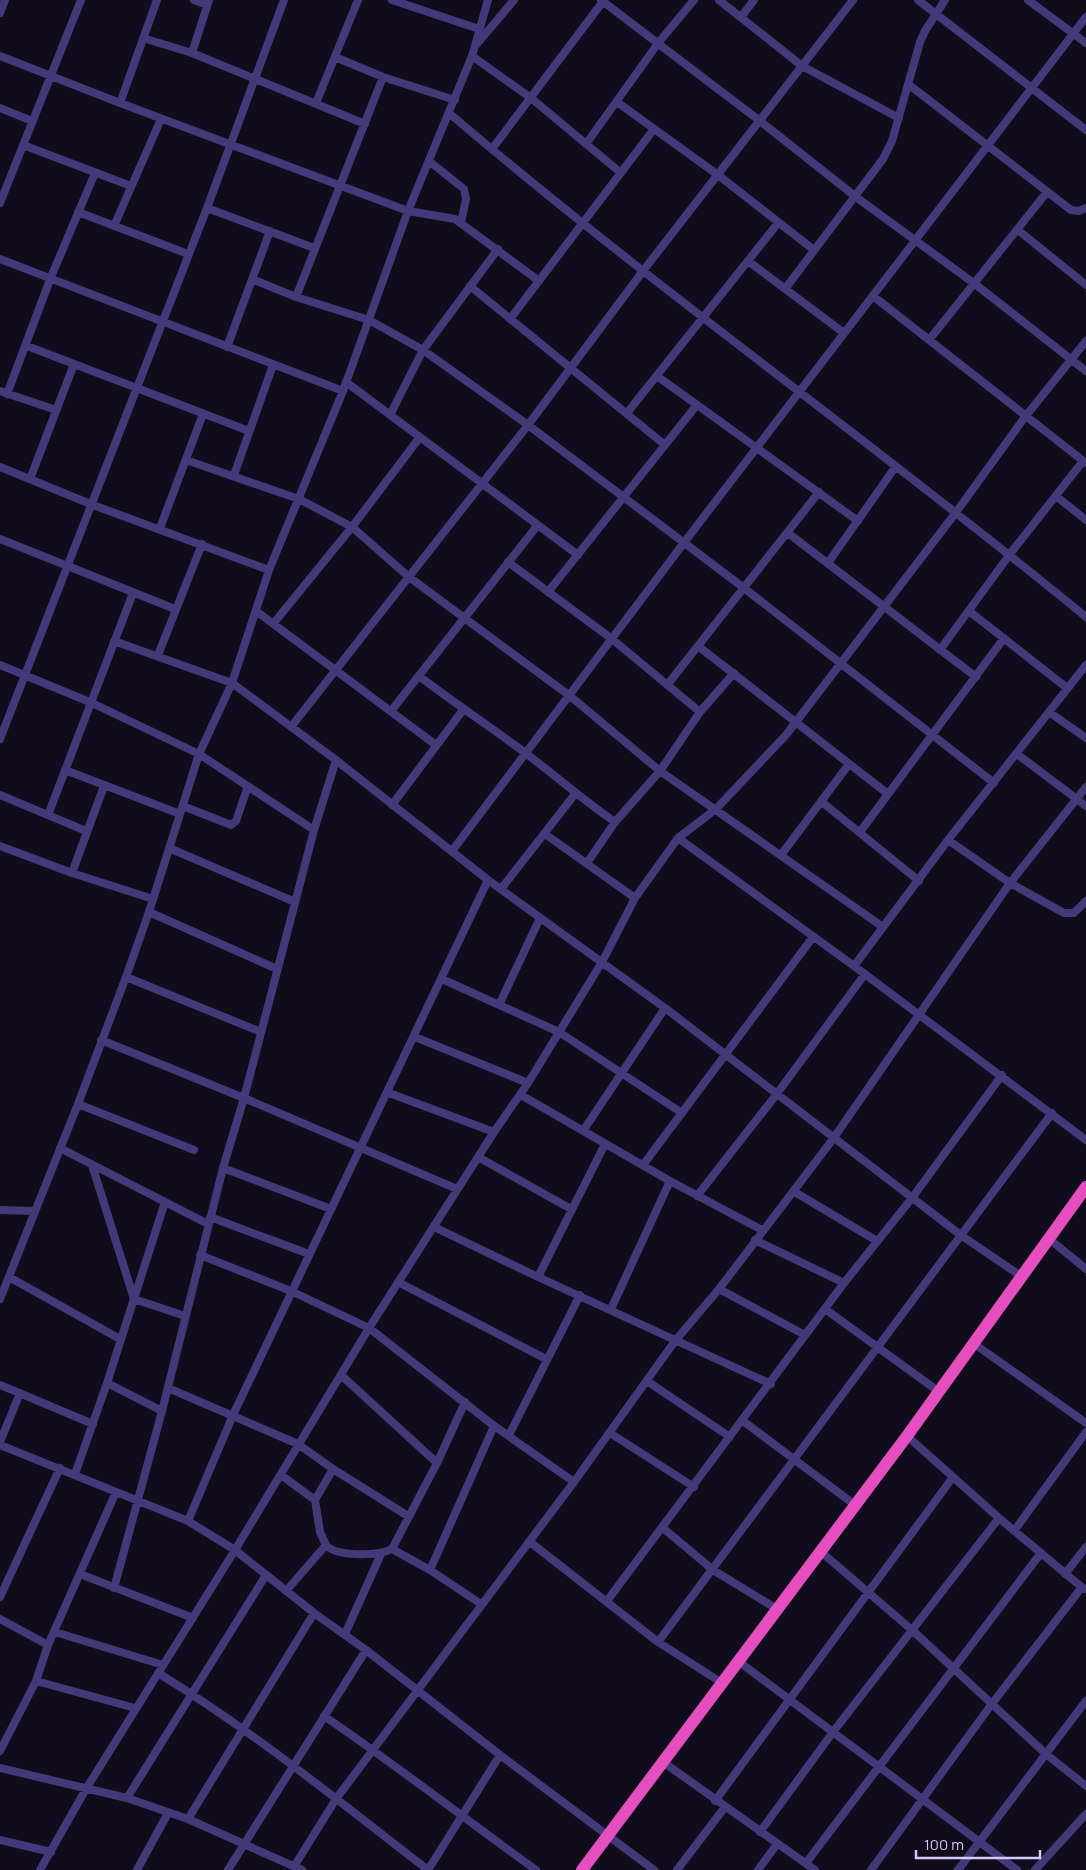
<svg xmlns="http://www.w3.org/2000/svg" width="1086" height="1870" viewBox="0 0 1086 1870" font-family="Manrope,sans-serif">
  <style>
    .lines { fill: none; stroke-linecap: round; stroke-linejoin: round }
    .minor { stroke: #443978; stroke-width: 8 }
    .trunk { stroke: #e44ebe; stroke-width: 12 }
  </style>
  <rect width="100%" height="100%" fill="#110c1b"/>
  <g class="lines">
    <path class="minor" d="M194 0 207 5
      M392 0 479 29
      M601 0 760 121 856 197 975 284 1086 371
      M719 0 802 66 899 118
      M918 0 1086 130
      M1028 0 1086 43
      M0 13 5 0
      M741 17 754 0
      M143 38 192 53 365 124
      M476 45 514 0
      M192 53 209 0
      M0 56 120 103 408 211 455 219 539 281
      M472 56 531 98 621 173
      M335 57 383 77 455 100
      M908 84 1071 210 1079 211 1086 208
      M617 102 718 175 814 250
      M120 103 157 0
      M316 103 358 0
      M0 108 32 121
      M449 113C655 289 877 445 1086 617
      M586 144 659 42 694 0
      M23 145 131 186
      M492 149 604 0
      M429 161 464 189 466 199 461 223
      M0 203 81 0
      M207 208 314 248
      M78 212 188 254
      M114 226 161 119
      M1018 230 1086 285
      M0 259 343 391
      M748 261 844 333
      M252 279 296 297 369 320 423 350 528 425 744 588 994 783
      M470 286 665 445
      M785 289 883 159 892 141 920 42 925 31 945 0
      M873 296 1086 463
      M296 297 383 77
      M510 319 654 129
      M929 340 1047 192
      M27 346 249 431
      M227 347 270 231
      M657 376 858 521
      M346 382 578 555
      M0 391 56 410
      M7 394 51 277 95 173
      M627 413 778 223
      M390 415 423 350 498 249
      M186 460 299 499 352 527 409 577 570 696 660 771 883 927
      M0 467 93 505 269 570
      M234 475 273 365
      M30 479 74 364
      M1056 496 1086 520
      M160 528 203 414
      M788 533 976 677
      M0 539 175 609
      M508 562 612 639 700 712
      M828 563 896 466
      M548 592 696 406
      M256 611 436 745
      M969 611 1067 688
      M273 624 352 527 420 437
      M114 641 232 683 336 760 488 880 665 1008 962 1236 1021 1276
      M698 646 888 794
      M940 650 1010 554 1083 461
      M158 655 202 544
      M0 665 92 703 199 754 314 830
      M419 676C453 702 489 726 524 752 555 775 583 800 615 822
      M668 684 819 492
      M391 711 537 526
      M1049 712 1086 738
      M291 727 528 425 643 271 853 0
      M0 739 207 208 284 0
      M1017 754 1086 806
      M65 770 180 814
      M0 795 86 831
      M822 802 919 881
      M392 805 463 710
      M183 806 231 825 236 821 248 786
      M48 815 133 593
      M860 832 1004 638
      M545 834 635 898
      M678 838 854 966 1086 1140
      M948 840 1010 883 1064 913H1074L1086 901
      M0 846 72 873 153 899
      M169 848 295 902
      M452 851 683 544 1086 17
      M781 855 849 764
      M587 863 615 822 660 771 700 712 734 673
      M72 873 104 786
      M501 889 575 794
      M149 912 277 969
      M854 966 948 840 1086 665
      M126 977 261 1032
      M442 979 559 1032 682 1113
      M499 1005 540 918
      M415 1037 528 1083
      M101 1040 244 1098 457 1189
      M389 1093 494 1132
      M521 1095 670 1181 762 1230
      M78 1104 194 1150
      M583 1131 665 1008
      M60 1148 208 1224
      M478 1157 571 1209
      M92 1165 134 1299 185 1316
      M643 1165 813 937
      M223 1168 331 1209
      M793 1191 877 1241
      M697 1196 776 1095 865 974
      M0 1210 35 1211
      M210 1217 309 1254
      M434 1227 538 1277 771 1384
      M1048 1238 1086 1269
      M755 1240 844 1283
      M200 1255 291 1291 369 1328 493 1425 574 1482
      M9 1277 120 1339
      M538 1277 605 1144
      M398 1282 546 1359
      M719 1289 805 1335
      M0 1299 78 1104 126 977 149 912 199 754 232 683 269 570 343 391 408 211 472 56 488 0
      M611 1309 670 1181
      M825 1309 938 1391
      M973 1343 1086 1423
      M341 1375 437 1463
      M647 1381 730 1437
      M107 1383 162 1411
      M0 1385 93 1424
      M168 1388 298 1444 333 1469 408 1516
      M743 1421 855 1505
      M610 1433 694 1487
      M509 1435 580 1295
      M907 1436 999 1518 1084 1589
      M0 1442 20 1393
      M0 1445 188 1521 235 1550 314 1613 366 1650 500 1755 654 1870
      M75 1474 107 1383 165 1202
      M281 1475 315 1500 320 1532 326 1545 286 1591
      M315 1500 333 1469
      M188 1521 233 1415 488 880
      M663 1528 713 1570 777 1609
      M1014 1531 1086 1432
      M530 1542 658 1642 722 1683
      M326 1545C336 1557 378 1556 392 1549L437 1463 465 1402
      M392 1549 430 1570 481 1604
      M820 1551 912 1630 1046 1754 1086 1786
      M430 1570 494 1426
      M80 1574 193 1618
      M1065 1574 1086 1547
      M114 1588 162 1411 223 1168 244 1098 314 830 336 760
      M0 1597 60 1468
      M607 1601 844 1283 912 1198 1002 1075
      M0 1619 48 1645
      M55 1632 163 1665
      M345 1634 381 1554
      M658 1642 1052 1113
      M738 1661 1017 1870
      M158 1673C253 1731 340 1802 428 1870
      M36 1681 135 1708
      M324 1716C396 1765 465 1819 536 1870
      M0 1751 36 1681 48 1645 116 1492
      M663 1762 815 1870
      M0 1768 127 1798 188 1819 302 1870
      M127 1798 266 1575
      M715 1801 953 1477
      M188 1819 314 1613
      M760 1832 833 1732 999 1518
      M0 1840 51 1852
      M806 1863 1041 1553
      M295 1865 336 1799 574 1482 675 1341 719 1289 833 1139 1010 883 1086 787
      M40 1870 86 1789 235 1550 369 1328 494 1132 528 1083 602 962 635 898 678 838 716 809 786 735 957 511 1025 417 1086 341
      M137 1870 168 1813
      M228 1870 366 1650
      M428 1870 500 1755
      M677 1870 725 1807
      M758 1870 777 1844
      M871 1870 991 1705 1082 1587
      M958 1870 1086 1701
      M1035 1870 1086 1814"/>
    <path class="trunk" d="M582 1870 907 1436 1086 1187"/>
  </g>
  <path d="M916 1850v8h124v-8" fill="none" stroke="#d6c8fd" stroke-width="2.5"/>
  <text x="924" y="1850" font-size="15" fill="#d6c8fd" stroke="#110c1b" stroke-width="4" paint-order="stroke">100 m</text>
</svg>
